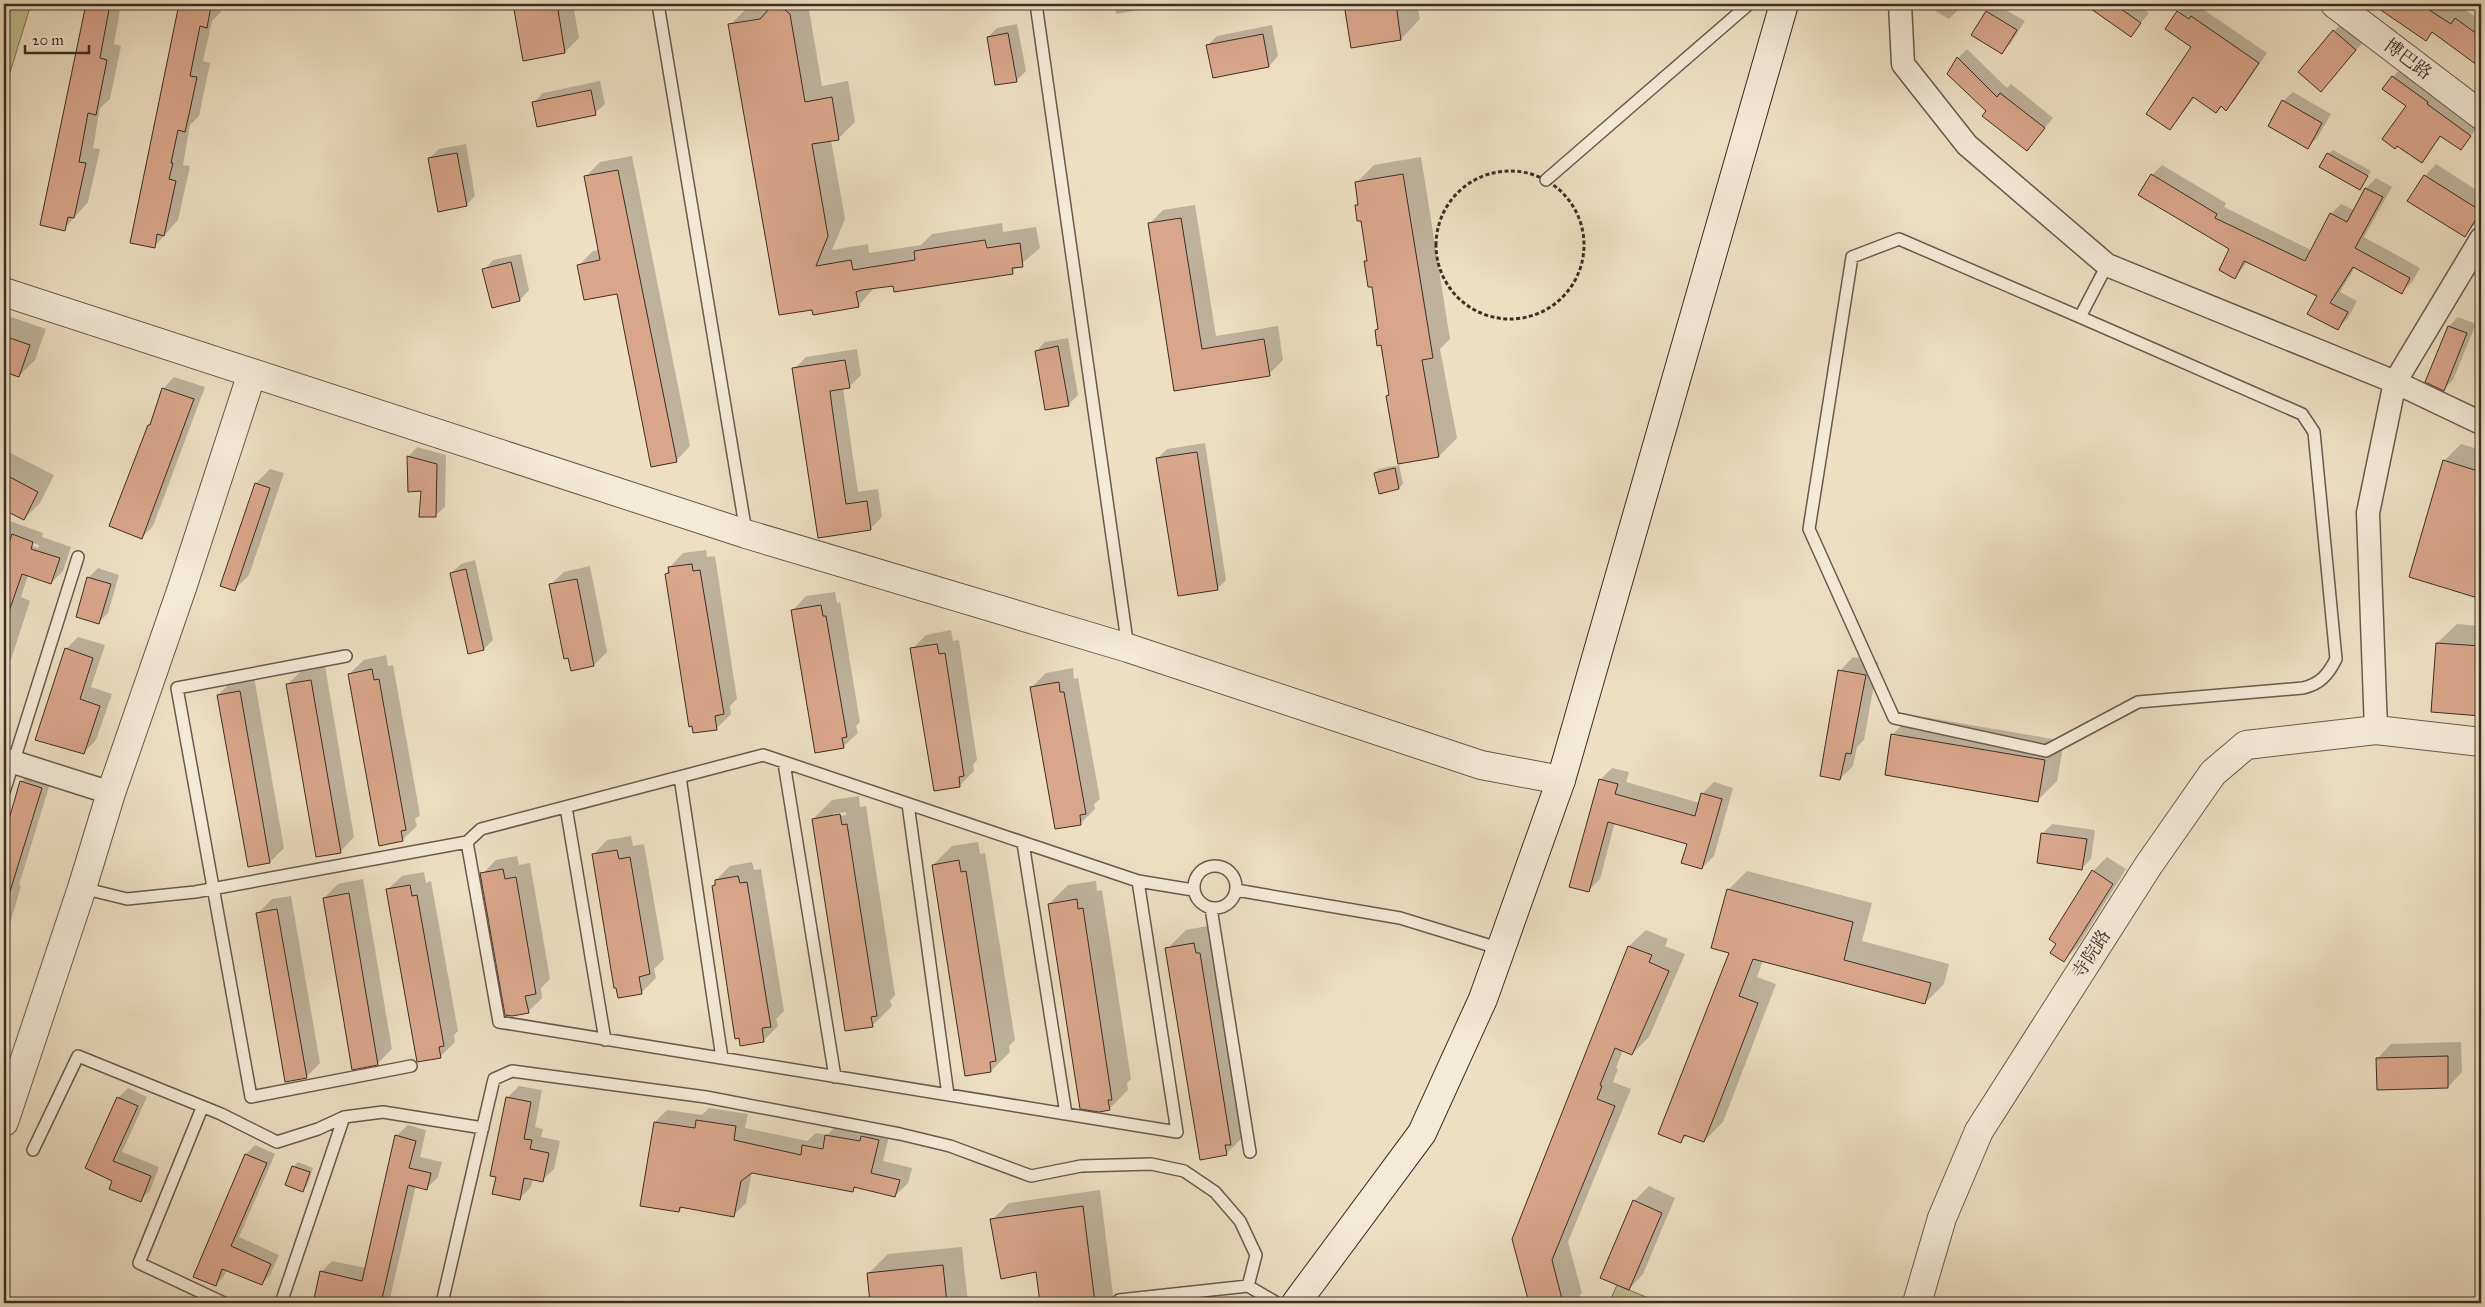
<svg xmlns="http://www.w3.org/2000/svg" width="2485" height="1307" viewBox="0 0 2485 1307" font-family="'IM FELL Great Primer','Noto Serif SC',serif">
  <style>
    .green { fill: #c1bf8e; stroke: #7e765a }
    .shadow { fill: #0003; fill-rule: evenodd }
    .building { fill: #daa68b; stroke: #3c2e27 }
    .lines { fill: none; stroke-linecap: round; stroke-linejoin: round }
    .service-casing { stroke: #685a4e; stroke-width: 14 }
    .minor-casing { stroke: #685a4e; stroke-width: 25 }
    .tertiary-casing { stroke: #685a4e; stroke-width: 30 }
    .secondary-casing { stroke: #3c2e27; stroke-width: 30 }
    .path { stroke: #3c2e27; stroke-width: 3; stroke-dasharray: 4 2.5; stroke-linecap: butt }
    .service { stroke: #f4ead8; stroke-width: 11 }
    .minor { stroke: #f4ead8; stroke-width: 22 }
    .tertiary { stroke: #f4ead8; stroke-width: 28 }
    .secondary { stroke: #f4ead8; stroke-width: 28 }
    .labels { text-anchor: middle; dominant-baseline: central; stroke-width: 4; stroke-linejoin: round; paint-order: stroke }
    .street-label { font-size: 18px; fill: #3c2e27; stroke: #f4ead8 }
  </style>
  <rect width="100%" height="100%" fill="#eedfc3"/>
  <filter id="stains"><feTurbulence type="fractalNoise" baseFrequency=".004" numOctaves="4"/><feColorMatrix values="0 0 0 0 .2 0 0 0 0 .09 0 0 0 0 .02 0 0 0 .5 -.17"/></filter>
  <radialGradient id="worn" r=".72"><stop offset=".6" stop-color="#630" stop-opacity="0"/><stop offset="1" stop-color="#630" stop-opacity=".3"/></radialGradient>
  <path class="green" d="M4 4H31L4 92Z
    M1617 1285 1658 1302V1303H1609Z"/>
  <path class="shadow" d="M86 4H121L114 44 121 46 110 99 100 108 93 148 100 149 88 202 64 229 42 224Z
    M180 4H222L221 12 212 21 203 61 210 63 199 116 190 125 183 165 190 166 178 220 154 247 132 242Z
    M514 4H573L579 38 565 52 524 59Z
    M769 4H808L822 86 848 81 855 122 838 139 831 140 845 219 832 250 868 244 869 253 921 245 932 234 1002 223 1003 232 1036 227 1040 248 1012 272 875 287 858 306 814 313 730 25 747 8Z
    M1115 4H1151L1145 9 1116 14Z
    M1345 4H1417L1420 19 1401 39 1352 46Z
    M1934 4H1960L1958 10 1949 19 1932 9Z
    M1995 4 2025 21 2011 43 2002 52 1987 12Z
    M2098 4H2136L2149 13 2131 35 2094 9Z
    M2186 4 2198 10 2201 8 2267 53 2235 100 2226 109 2222 106 2216 112 2195 97 2170 129 2193 47 2166 29Z
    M2376 4H2457L2481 21V67L2433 31 2425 39Z
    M2343 22 2365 40 2321 90 2334 31Z
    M1017 24 1026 71 1016 81 988 37 997 28Z
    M1272 25 1278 56 1269 66 1208 45 1217 36Z
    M1967 49 2007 88 2011 84 2053 118 2027 149 1949 74 1958 58Z
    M2400 69 2435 94 2433 97 2477 128 2461 148 2442 135 2422 161 2407 106 2393 77Z
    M600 81 605 104 595 113 534 102 543 93Z
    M2293 92 2331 114 2317 138 2308 147 2283 101Z
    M466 144 475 196 466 205 429 158 439 149Z
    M2333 150 2371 171 2360 189 2328 154Z
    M632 156 690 446 676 461 618 292 579 265 593 251 599 250 585 177 600 162Z
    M1421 157 1450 339 1440 349 1457 438 1439 456 1387 396 1390 393 1382 344 1376 330 1379 327 1373 285 1365 262 1368 259 1362 219 1356 206 1359 203 1356 183 1374 165Z
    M2436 164 2478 191 2481 186V216L2465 236 2425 176Z
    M2162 165 2226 203 2224 207 2311 250 2331 214 2341 204 2354 210 2366 188 2376 178 2392 187 2364 237 2420 268 2412 282 2402 292 2355 267 2340 292 2357 301 2348 318 2338 328 2319 296 2248 261 2235 277 2231 249 2152 175Z
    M1195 205 1216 336 1278 326 1283 360 1269 374 1175 389 1149 224 1163 210Z
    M521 254 529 290 520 300 484 270 493 260Z
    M11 317 46 329 35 360 19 376 4 371V323Z
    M2458 317 2476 324 2453 380 2444 389 2427 381 2449 326Z
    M1068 338 1078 395 1068 405 1036 351 1045 342Z
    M857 349 861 375 849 387 843 388 858 492 878 489 882 517 870 529 819 537 794 369 806 357Z
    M174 377 205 387 153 526 142 537 149 425 163 389Z
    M4 408 7 410 4 417Z
    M1205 443 1226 580 1217 589 1158 458 1167 449Z
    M2461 444 2481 450V597L2410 576 2444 461Z
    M417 447 446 455 445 507 435 516 408 457Z
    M4 450 54 475 40 503 24 519 4 509Z
    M1399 465 1403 484 1399 488 1375 473 1379 469Z
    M270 469 284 473 249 575 235 589 256 483Z
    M4 519 43 533 42 537 71 547 63 571 51 583 28 575 21 597 30 601 4 681V535L38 548 39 545 4 533Z
    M706 550 707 557 715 556 737 699 730 706 731 714 717 728 693 725 666 574 669 568 683 553Z
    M475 560 493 640 484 649 451 573 461 564Z
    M590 566 607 652 594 665 572 669 550 585 564 572Z
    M98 568 119 575 108 613 99 622 88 578Z
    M835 592 837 603 840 602 860 722 856 726 858 733 843 747 792 611 806 596Z
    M2457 624 2481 626V715L2432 711 2437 643Z
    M951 630 953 641 959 640 977 760 973 765 974 771 960 785 912 649 926 635Z
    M78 637 105 645 91 687 112 694 96 740 84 752 66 649Z
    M386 655 388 666 393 665 420 815 415 819 417 826 402 840 349 674 364 660Z
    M1853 657 1878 662 1864 740 1857 747 1853 766 1840 779V671Z
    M325 666 354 837 340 852 287 685 302 670Z
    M1073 668 1074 679 1078 678 1100 799 1094 804 1095 809 1081 823 1031 688 1046 673Z
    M254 677 284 848 270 862 218 695 232 681Z
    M1912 715 2064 741 2057 781 2038 800 1893 734Z
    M1612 768 1629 772 1626 782 1700 803 1702 794 1714 782 1733 788 1714 856 1702 868 1688 843 1615 822 1600 879 1588 891 1600 780Z
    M33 771 52 777 19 885 21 886 7 934 9 935 4 952V826L7 827 21 782Z
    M859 796 860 807 866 806 895 995 890 1001 892 1006 872 1026 813 819 832 800ZM846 812V815L833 817V814Z
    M2052 824 2095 830 2091 859 2082 868 2038 862 2043 833Z
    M631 836 633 846 644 844 664 959 654 969 656 978 641 993 593 855 607 840Z
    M978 842 980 854 985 853 1015 1040 1009 1046 1010 1052 991 1071 933 865 952 846Z
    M517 856 519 865 530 863 550 979 541 988 542 998 528 1012 482 874 496 860Z
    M2107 857 2126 869 2078 946 2064 960 2058 943 2093 871Z
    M752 862 754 870 761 869 784 1011 776 1019 778 1026 763 1041 740 1037 713 887 716 880 730 866Z
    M1747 871 1872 903 1862 941 1949 964 1944 984 1925 1003 1763 960 1757 977 1776 984 1723 1122 1704 1141 1687 1135 1681 1141 1731 952 1728 890Z
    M424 872 426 883 431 881 458 1031 454 1035 455 1042 441 1056 387 890 402 876Z
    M363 879 392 1049 377 1064 324 898 338 884Z
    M1096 881 1097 891 1102 890 1131 1079 1127 1083 1128 1090 1109 1109 1049 904 1068 885Z
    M291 896 320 1063 306 1077 257 914 272 899Z
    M1213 925 1245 1135 1226 1154 1167 949 1186 930Z
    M1646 930 1668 939 1665 946 1685 954 1649 1037 1632 1054 1623 1050 1616 1068 1618 1069 1613 1082 1631 1089 1568 1242 1582 1293 1578 1297 1580 1303H1530L1513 1239 1629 946Z
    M2461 1042 2462 1072 2448 1087 2377 1059 2391 1044Z
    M519 1086 542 1090 535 1127 543 1129 541 1137 560 1141 554 1169 542 1180 533 1178 531 1187 519 1199 497 1176 507 1098Z
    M128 1088 147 1097 122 1152 159 1167 150 1191 140 1200 114 1181 86 1168 119 1097Z
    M709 1108 748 1114 745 1128 807 1141 816 1133 827 1135 839 1123 891 1128 883 1161 912 1168 908 1183 895 1196 857 1186 853 1190 752 1171 746 1203 734 1215 684 1206 679 1211 655 1122 667 1110 702 1115Z
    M408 1125 426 1130 420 1157 442 1162 438 1177 427 1188 416 1185 389 1303H314L321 1272 332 1261 366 1268 396 1136Z
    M255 1145 275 1154 239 1237 279 1255 270 1275 261 1284 227 1269 224 1276 215 1285 194 1277 246 1154Z
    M298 1162 313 1168 307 1186 302 1190 293 1167Z
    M1649 1186 1675 1198 1643 1274 1629 1289 1602 1277 1634 1201Z
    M1100 1190 1114 1303H1041L1037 1270 992 1220 1009 1203Z
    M962 1247 968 1303H872L868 1274 888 1254Z
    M82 1300 95 1303H78Z"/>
  <path class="building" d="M86 4H110L100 58 107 60 96 115 88 113 79 162 86 163 74 218 68 217 65 231 40 225Z
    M179 4 211 6 207 28 200 26 190 76 197 77 190 110 185 132 178 130 171 163H173L169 179 176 181 164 236 157 234 155 248 130 243Z
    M513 4H557L565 53 523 61Z
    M1344 4H1396L1401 40 1351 48Z
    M2084 4H2114L2141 23 2131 37Z
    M2372 4H2420L2451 24 2455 18 2481 37V68L2432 32 2426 41Z
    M780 6 790 14 805 102 832 97 839 140 812 144 828 236 816 266 851 260 853 270 915 260 914 251 985 240 987 248 1020 243 1023 267 1012 268 1013 274 894 292 893 286 862 290 856 292 859 307 813 315 812 310 779 315 728 24 760 19 769 9Z
    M1986 11 2017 30 2002 54 1971 35Z
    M2177 11 2189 19 2191 16 2259 63 2226 111 2221 106 2216 113 2193 97 2170 130 2146 114 2191 47 2165 29Z
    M2333 30 2356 50 2321 92 2298 72Z
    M1008 33 1017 82 995 85 987 37Z
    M1263 34 1269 67 1213 78 1206 45Z
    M1957 57 1997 97 2000 93 2045 128 2027 151 1982 116 1986 111 1947 74Z
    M2392 76 2428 102 2427 104 2471 136 2461 150 2440 136 2422 163 2397 146 2395 149 2382 139 2406 106 2382 89Z
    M591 90 596 115 537 127 532 102Z
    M2282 100 2322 123 2308 149 2268 126Z
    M457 153 467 206 438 212 428 158Z
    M2327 153 2368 176 2360 190 2319 167Z
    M618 170 677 462 651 467 617 294 584 300 577 265 600 260 584 176Z
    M1403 174 1433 358 1422 360 1439 457 1398 464 1386 396 1389 395 1381 345 1377 346 1375 330 1378 329 1372 287H1368L1364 261H1367L1361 221H1357L1355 205H1358L1355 182Z
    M2151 174 2217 214 2215 218 2305 261 2330 213 2347 222 2365 188 2383 197 2355 248 2410 278 2402 294 2353 267 2330 303 2348 312 2338 330 2307 314 2317 296 2244 261 2235 279 2219 270 2229 249 2138 195Z
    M2424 175 2481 211 2465 237 2407 201Z
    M1181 218 1202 349 1264 339 1270 376 1174 391 1148 223Z
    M511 262 520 301 492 308 482 269Z
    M2448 326 2467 333 2444 391 2425 382Z
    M4 336 30 345 19 377 4 372Z
    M1058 346 1069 406 1045 410 1035 351Z
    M845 360 850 388 830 391 832 407 846 504 867 501 871 530 818 538 792 368Z
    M162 388 194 399 142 539 109 526 148 425H150Z
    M1197 452 1218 590 1178 596 1156 458Z
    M407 456 437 464 436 517H419L421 491 408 492Z
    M2443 460 2481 472V599L2409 577Z
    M1395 468 1399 489 1379 494 1374 473Z
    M4 474 38 492 24 520 4 510Z
    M255 483 270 488 235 591 220 586Z
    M12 534 33 542 31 549 60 558 51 584 22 574 6 620 4 619V558Z
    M692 564 693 571 700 570 724 714 715 716 717 730 693 733 692 726 689 727 665 574 669 573 668 567Z
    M466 569 484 650 468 654 450 573Z
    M87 577 111 584 99 624 76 617Z
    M577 579 594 666 571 671 568 658 564 659 549 584Z
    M821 605 823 616H826L847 737 842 738 844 748 815 753 791 610Z
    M2436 643 2481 646V716L2431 712Z
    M937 644 939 654 945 653 964 776 959 777 960 787 934 791 910 648Z
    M65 648 93 658 80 699 100 706 84 754 35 740Z
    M372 669 374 680 379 679 406 830 401 831 403 841 379 846 348 674Z
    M1838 670 1866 675 1851 754 1846 753 1840 780 1820 776Z
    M311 680 341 853 316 857 286 684Z
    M1059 682 1060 692H1064L1086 814 1080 815 1081 825 1055 829 1030 687Z
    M240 691 270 863 248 867 217 695Z
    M1891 734 2045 760 2038 802 1885 775Z
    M1599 779 1618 784 1615 794 1695 816 1701 793 1722 799 1702 869 1681 863 1687 844 1608 822 1589 892 1569 887Z
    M20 781 42 788 8 898 4 897V837Z
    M840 814 842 825 847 824 877 1016 871 1017 873 1027 845 1031 812 819Z
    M2041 833 2087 839 2082 870 2037 863Z
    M617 850 619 859 630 857 650 974 639 977 642 994 618 998 616 988H614L592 854Z
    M959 860 961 872 966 871 996 1061 990 1062 991 1072 965 1076 932 865Z
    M503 869 505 879 516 877 536 994 525 996 529 1013 512 1016 505 1015 480 873Z
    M2092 870 2113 884 2064 962 2050 953 2056 944 2049 939Z
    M738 876 740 883 747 882 771 1027 762 1028 764 1042 740 1046 739 1038 735 1039 712 886 715 885V880Z
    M410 885 412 896 417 895 444 1046 439 1047 441 1058 417 1062 386 889Z
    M1727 889 1853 922 1844 960 1931 983 1925 1004 1753 959 1739 996 1758 1003 1718 1107 1704 1142 1684 1135 1681 1143 1658 1134 1729 953 1711 948Z
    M349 893 378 1065 352 1070 323 898Z
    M1077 899 1078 909 1083 908 1112 1100H1108L1110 1110 1099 1112 1080 1109 1048 904Z
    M277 909 307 1078 285 1082 256 913Z
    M1194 943 1196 953H1200L1231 1145H1225L1227 1155 1200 1160 1165 948Z
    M1628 946 1652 955 1649 962 1669 971 1632 1055 1615 1048 1600 1085 1602 1086 1597 1099 1615 1106 1552 1260 1563 1303H1529L1512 1239Z
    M2448 1056V1088L2377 1090 2376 1058Z
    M117 1097 138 1106 113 1161 151 1176 141 1202 109 1189 112 1181 85 1168Z
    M506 1097 531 1102 524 1139 532 1140 530 1149 549 1153 543 1182 524 1178 520 1200 492 1194 496 1177 490 1176Z
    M696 1120 736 1126 734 1140 801 1155 802 1145 823 1149 825 1135 860 1141 861 1136 879 1140 871 1173 900 1180 895 1197 854 1187 853 1192 752 1173 741 1181 734 1217 680 1207 679 1212 640 1206 654 1122 695 1128Z
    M395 1135 416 1141 409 1168 431 1173 427 1190 408 1185 381 1303H313L320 1271 362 1281Z
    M245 1154 267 1163 231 1246 271 1264 262 1285 222 1269 216 1286 193 1277Z
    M292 1166 310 1172 303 1192 285 1185Z
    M1633 1200 1662 1213 1629 1290 1600 1278Z
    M1083 1206 1095 1303H1040L1036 1272 1001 1279 990 1219Z
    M943 1265 947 1303H870L867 1273Z"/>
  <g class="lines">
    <defs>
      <path id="service" d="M658 4 746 532
        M1036 4 1128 648
        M1546 180 1749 4
        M2080 317 2302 414 2314 432 2336 659C2328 675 2320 684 2303 688L2138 702 2046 751 1894 718 1809 529 1852 257 1899 239 2080 317 2107 265
        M346 656 177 688 251 1097 411 1066
        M784 763 835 1077
        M680 777 722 1058
        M4 792 78 557
        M908 804 948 1095
        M566 807 605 1040
        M467 842 499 1022 1177 1132 1138 881
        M1023 843 1066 1114
        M1194 887a21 21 0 1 1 42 0a21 21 0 1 1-42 0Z
        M82 888 127 899 195 892 467 842 481 829 763 755 1138 881 1193 890
        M1236 890 1400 918 1501 949
        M1211 908 1250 1152
        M202 1108 139 1263 224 1303
        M33 1150 78 1056 221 1114 277 1142 318 1129 344 1117
        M1119 1300 1248 1286 1277 1303
        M281 1303 344 1117 383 1112 483 1128
        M442 1303 494 1079 512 1071 706 1097 900 1134 950 1146 1031 1176 1081 1166 1151 1164 1184 1171 1215 1192 1240 1221 1256 1255 1248 1286"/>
      <path id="minor" d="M1900 4 1903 64 1967 145 2107 265 2395 382 2481 423
        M2376 730 2368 513 2395 382 2481 239
        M4 759 111 793"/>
      <path id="tertiary" d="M2335 4 2481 115
        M4 292 746 534 1128 648 1481 765 1561 780
        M4 1122 82 888 111 793 182 588 252 373
        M1917 1303 1942 1218 1979 1131 2148 866 2213 773 2246 745 2376 730 2481 742"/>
      <path id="secondary" d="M1296 1303 1422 1133 1483 999 1561 780 1784 4"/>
    </defs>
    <use href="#service" class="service-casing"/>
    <use href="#minor" class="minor-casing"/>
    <use href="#tertiary" class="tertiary-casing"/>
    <use href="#secondary" class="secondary-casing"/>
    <path class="path" d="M1436 245a74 74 0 1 1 148 0a74 74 0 1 1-148 0Z"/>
    <use href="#service" class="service"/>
    <use href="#minor" class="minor"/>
    <use href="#tertiary" class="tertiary"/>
    <use href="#secondary" class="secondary"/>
  </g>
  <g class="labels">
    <g class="street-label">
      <text transform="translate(2408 59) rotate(37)">博巴路</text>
      <text transform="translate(2091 954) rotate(-57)">寺院路</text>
    </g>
  </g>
  <rect width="2485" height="1307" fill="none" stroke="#eedfc3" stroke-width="20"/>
  <rect x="5" y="5" width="2475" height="1297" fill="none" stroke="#3c2e27" stroke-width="2.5"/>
  <rect x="10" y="10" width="2465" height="1287" fill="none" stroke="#3c2e27"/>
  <path d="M25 45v8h64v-8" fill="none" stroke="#3c2e27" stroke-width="2.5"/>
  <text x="32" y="45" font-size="15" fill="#3c2e27" stroke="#f4ead8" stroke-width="4" paint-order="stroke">20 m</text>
  <rect width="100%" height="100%" filter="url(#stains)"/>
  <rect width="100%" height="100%" fill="url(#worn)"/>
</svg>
